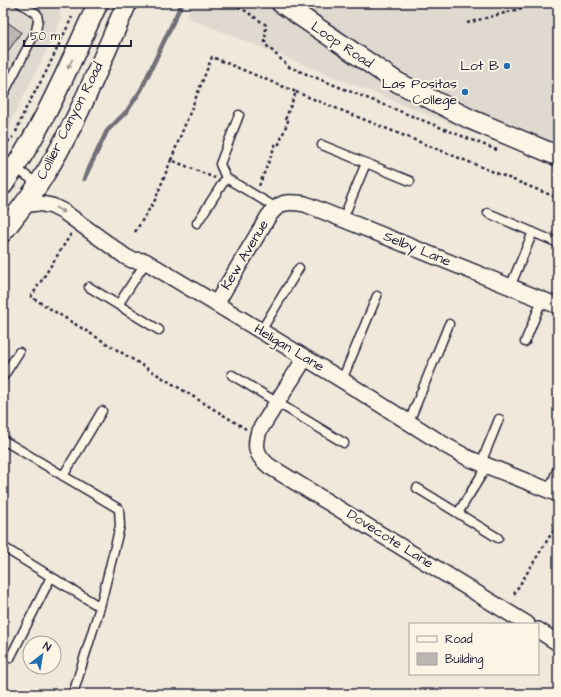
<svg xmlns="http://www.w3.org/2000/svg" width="561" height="697" viewBox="0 0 561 697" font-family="'Architects Daughter',sans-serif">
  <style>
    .built { fill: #e0d9cf }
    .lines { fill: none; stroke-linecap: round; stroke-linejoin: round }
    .stream { stroke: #716f79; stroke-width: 4.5 }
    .building { fill: #bcb7b3; stroke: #22223b }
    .service-casing { stroke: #22223b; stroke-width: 11 }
    .minor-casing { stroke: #22223b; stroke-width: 18 }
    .tertiary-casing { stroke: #22223b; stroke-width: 22 }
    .path { stroke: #22223b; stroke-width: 2.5; stroke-dasharray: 3 3; stroke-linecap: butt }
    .service { stroke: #fcf5e5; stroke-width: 8 }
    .minor { stroke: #fcf5e5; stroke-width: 15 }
    .tertiary { stroke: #fcf5e5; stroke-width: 19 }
    .oneway { fill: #9a9698 }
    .poi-dot { fill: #1f6fb2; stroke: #fcf5e5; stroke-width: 1.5 }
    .labels { text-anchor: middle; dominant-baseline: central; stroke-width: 4; stroke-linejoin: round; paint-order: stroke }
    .street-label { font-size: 14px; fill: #22223b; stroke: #fcf5e5 }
    .poi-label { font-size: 14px; fill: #22223b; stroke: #fcf5e5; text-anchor: end }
  </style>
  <rect width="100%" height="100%" fill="#efe8db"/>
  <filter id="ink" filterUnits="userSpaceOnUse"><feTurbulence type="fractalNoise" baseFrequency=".025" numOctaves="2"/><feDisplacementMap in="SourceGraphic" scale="8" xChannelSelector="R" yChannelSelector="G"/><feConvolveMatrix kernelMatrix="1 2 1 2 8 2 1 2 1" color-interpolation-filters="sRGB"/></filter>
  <g filter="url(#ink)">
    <path class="built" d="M3 3H59L61 18 55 33 10 123 3 133Z
      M193 3H558V167L186 17Z"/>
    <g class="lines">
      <path class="stream" d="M84 179 107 131 127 111 141 90 182 3"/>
    </g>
    <path class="building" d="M3 19 21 32 3 59Z"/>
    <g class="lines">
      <defs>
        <path id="service" d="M3 95 36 31 38 20 37 14 20 3
          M239 115 220 164 226 178 275 207
          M322 145 410 181
          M3 159 38 184
          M488 213 558 243
          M343 219 366 163
          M197 223 226 178
          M89 287 159 330
          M510 287 533 232
          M118 305 146 262
          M261 331 299 268
          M525 342 542 300
          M232 375 344 443
          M3 377 19 352
          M342 380 377 296
          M409 422 449 324
          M3 440 119 509 120 526 100 607 73 694
          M481 463 499 419
          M63 476 102 411
          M417 488 498 538
          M549 490 558 468
          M458 513 487 466
          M3 547 100 607
          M10 658 51 577"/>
        <path id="minor" d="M23 205 37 203 52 206 64 212 126 257 132 260 145 261 342 380 443 444 468 458 558 494
          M216 304 268 217C280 201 286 201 305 204L558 306
          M305 358 259 431C254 447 256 455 269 466L527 624
          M538 630 558 643"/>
        <path id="tertiary" d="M281 3 397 82 470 119 558 156
          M3 185C43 129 69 65 98 3
          M3 232C15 216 27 201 38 185 75 129 100 64 127 3"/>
      </defs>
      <use href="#service" class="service-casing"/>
      <use href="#minor" class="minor-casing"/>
      <use href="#tertiary" class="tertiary-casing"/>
      <path class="path" d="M234 3 266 25 265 44 289 67 497 150
        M467 23 542 3
        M296 92 558 198
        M16 132 25 110 46 72 72 17
        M3 146 13 137
        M171 160 212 57 296 92 285 120 288 121 279 144 276 143 259 186
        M135 232 155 200 171 160 215 178
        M71 234 31 297 246 429
        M514 594 558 523"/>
      <use href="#service" class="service"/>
      <use href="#minor" class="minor"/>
      <use href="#tertiary" class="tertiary"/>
    </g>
    <defs><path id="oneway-solid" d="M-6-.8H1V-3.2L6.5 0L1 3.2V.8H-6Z"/></defs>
    <g class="oneway">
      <use href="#oneway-solid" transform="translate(70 64) rotate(115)"/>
      <use href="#oneway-solid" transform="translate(60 210) rotate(28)"/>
    </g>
  </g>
  <g class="poi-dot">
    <circle cx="507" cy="66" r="4"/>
    <circle cx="465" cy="92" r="4"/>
  </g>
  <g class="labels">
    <g class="street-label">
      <text transform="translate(342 45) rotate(34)">Loop Road</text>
      <text transform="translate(70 121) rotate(-63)">Collier Canyon Road</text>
      <text transform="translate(417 249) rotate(22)">Selby Lane</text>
      <text transform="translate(245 255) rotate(-59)">Kew Avenue</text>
      <text transform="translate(289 348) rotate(31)">Heligan Lane</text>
      <text transform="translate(390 539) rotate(32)">Dovecote Lane</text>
    </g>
    <g class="poi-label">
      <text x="499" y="66">Lot B</text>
      <text x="457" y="84">Las Positas<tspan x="457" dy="16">College</tspan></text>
    </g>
  </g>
  <rect width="561" height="697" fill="none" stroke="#fcf5e5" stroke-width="16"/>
  <rect x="8" y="8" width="545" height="681" fill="none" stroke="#22223b" stroke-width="1.5" filter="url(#ink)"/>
  <rect x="409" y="623" width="130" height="52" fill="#fcf5e5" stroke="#a5a1a1"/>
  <rect x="417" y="636" width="20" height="6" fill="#fcf5e5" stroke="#a5a1a1"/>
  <text x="445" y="643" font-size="12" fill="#22223b">Road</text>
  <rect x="417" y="653" width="20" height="12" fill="#bcb7b3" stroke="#a5a1a1"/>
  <text x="445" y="663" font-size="12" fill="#22223b">Building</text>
  <g transform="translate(42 655) rotate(31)"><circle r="19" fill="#fcf5e5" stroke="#a5a1a1"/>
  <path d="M0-3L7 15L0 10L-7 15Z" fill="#1f6fb2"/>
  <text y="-6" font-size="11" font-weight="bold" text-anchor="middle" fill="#22223b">N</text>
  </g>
  <path d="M24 40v6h107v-6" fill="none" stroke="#22223b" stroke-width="2"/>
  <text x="30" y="40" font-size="12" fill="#22223b" stroke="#fcf5e5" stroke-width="3" paint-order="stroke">50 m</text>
</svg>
